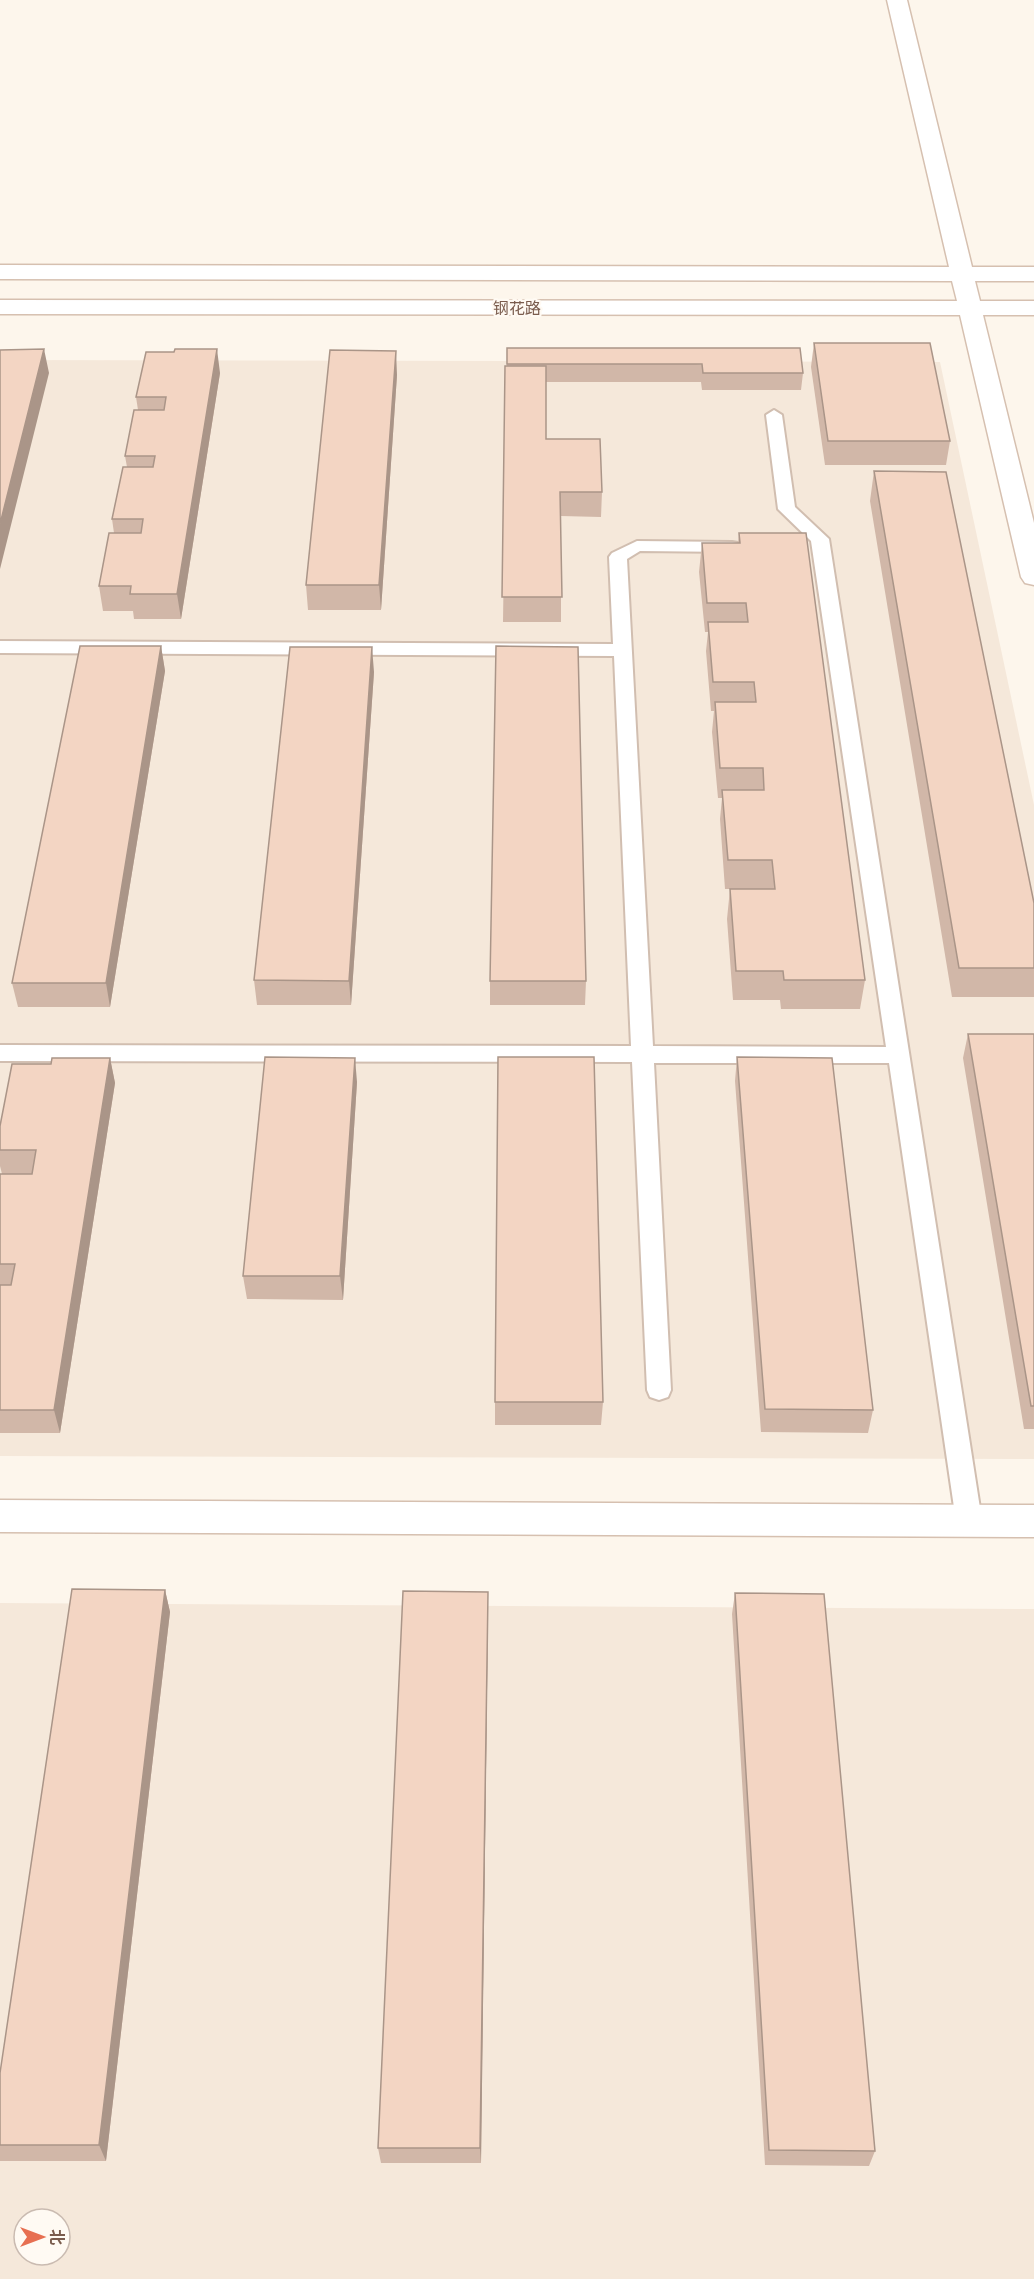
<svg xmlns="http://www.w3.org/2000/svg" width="1034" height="2279" viewBox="0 0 1034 2279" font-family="Montserrat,'Noto Sans SC',sans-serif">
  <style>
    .residential { fill: #f5e8da; fill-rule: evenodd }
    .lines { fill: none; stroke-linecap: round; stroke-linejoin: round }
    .lane-casing { stroke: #d1beb0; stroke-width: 4 }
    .secondary-casing { stroke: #d6c0b0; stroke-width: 3 }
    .lane { fill: #fff; fill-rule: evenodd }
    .secondary { fill: #fff; fill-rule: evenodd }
    .wall { fill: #d1b7a8 }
    .shaded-wall { fill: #aa9588 }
    .building { fill: #f3d5c3; stroke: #aa9588; stroke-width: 1.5 }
    .labels { text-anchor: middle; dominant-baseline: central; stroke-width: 4.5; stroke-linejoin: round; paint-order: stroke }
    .far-street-label { font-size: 16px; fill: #7a5c4d; stroke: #fffaf3 }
  </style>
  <rect width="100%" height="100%" fill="#fdf6ec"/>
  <path class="residential" d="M0 360 940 362 1034 805V1459L0 1456Z
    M0 1603 1034 1609V2279H0ZM24 2219H60V2255H24Z"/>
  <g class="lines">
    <defs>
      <path id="lane" d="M774 410 782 415 795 507 829 539 982 1521 978 1529 969 1532 960 1529 956 1521 889 1063H654L671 1390 668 1397 659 1400 650 1397 647 1390 632 1062 0 1061V1045L631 1046 614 656 0 653V641L613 644 609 557 612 553 637 541 732 542 738 543 741 547 738 551 732 552 640 551 627 559 653 1046 886 1047 811 541 778 509 766 415Z"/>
      <path id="secondary" d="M887 0H907L972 267H1034V281H975L980 301H1034V315H983L1034 523V585L1025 583 1021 577 960 315 0 314V300L957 301 952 281 0 279V265L949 267Z
        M0 1500 1034 1505V1537L0 1532Z"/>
    </defs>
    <use href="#lane" class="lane-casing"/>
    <use href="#secondary" class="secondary-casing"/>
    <use href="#lane" class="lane"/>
    <use href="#secondary" class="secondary"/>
  </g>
  <path class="wall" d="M814 343 950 441 946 465H825L811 367Z
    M507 348 803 373 801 390H702L701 382H546V439L602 492 601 517 561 516V622H503Z
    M220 373 181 619H134L133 611H103L99 586 114 533 112 519 127 467 125 456 138 410 136 397Z
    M397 375 381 610H308L306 585Z
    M874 471 1034 903V997H952L870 501Z
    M739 533 865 980 860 1009H781L780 1000H733L727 919 730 889H759H725L720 819 722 798H718L712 732 714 711H711L706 651 708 632H705L699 572 702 543H738Z
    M161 646 165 671 110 1007H18L12 983Z
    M374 672 351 1005H257L254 980Z
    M490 981H586L585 1005H490Z
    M968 1034H1034V1429H1024L963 1058Z
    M737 1057 873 1410 868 1433 761 1432 735 1081Z
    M110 1058 115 1083 60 1433H0V1174H2L0 1166V1126L51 1064Z
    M357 1082 343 1300 247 1299 243 1276Z
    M495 1402H603L601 1425H495Z
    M165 1590 170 1612 106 2161H0V2073Z
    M735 1593 875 2151 869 2166 765 2165 732 1614Z
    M488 1613 481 2163H381L378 2148Z"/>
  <path class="shaded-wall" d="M44 349 49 373 0 569V524Z
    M217 349 220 373 181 619 177 594Z
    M396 351 397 375 381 610 379 585Z
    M161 646 165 671 110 1007 106 983Z
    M372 647 374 672 351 1005 349 981Z
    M110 1058 115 1083 60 1433 54 1410Z
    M355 1058 357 1082 343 1300 340 1276Z
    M165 1590 170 1612 106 2161 99 2145Z
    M488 1592V1613L481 2163 480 2148Z"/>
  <path class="building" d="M814 343H930L950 441H828Z
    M507 348H800L803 373H703L702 364H507Z
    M44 349 0 524V350Z
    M175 349H217L177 594H130L131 586H99L109 533H141L143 519H112L123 467H153L155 456H125L134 410H164L166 397H136L146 352H174Z
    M330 350 396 351 379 585H306Z
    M505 366H546V439H600L602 492H560L562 597H502Z
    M874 471 946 472 1034 903V968H959Z
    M739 533H806L865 980H784L783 971H736L730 889H775L772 860H728L722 790H764L763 768H720L715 702H756L754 682H713L708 622H748L746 603H707L702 543H740Z
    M80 646H161L106 983H12Z
    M496 646 578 647 586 981H490Z
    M290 647H372L349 981 254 980Z
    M968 1034H1034V1406H1031Z
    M265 1057 355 1058 340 1276H243Z
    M498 1057H594L603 1402H495Z
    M737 1057 832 1058 873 1410 765 1409Z
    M52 1058H110L54 1410H0V1285H11L15 1264H0V1174H32L36 1150H0V1126L12 1064H51Z
    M72 1589 165 1590 99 2145H0V2073Z
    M403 1591 488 1592 480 2148H378Z
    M735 1593 824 1594 875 2151 769 2150Z"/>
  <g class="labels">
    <g class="far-street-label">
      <text x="517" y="308">钢花路</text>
    </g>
  </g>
  <g transform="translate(42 2237) rotate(90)"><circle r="28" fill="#fffaf3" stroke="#cabbb1" stroke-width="1.5"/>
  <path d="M0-4.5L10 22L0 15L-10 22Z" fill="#e76f51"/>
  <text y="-9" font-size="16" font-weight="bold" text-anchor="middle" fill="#7a5c4d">北</text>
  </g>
</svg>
